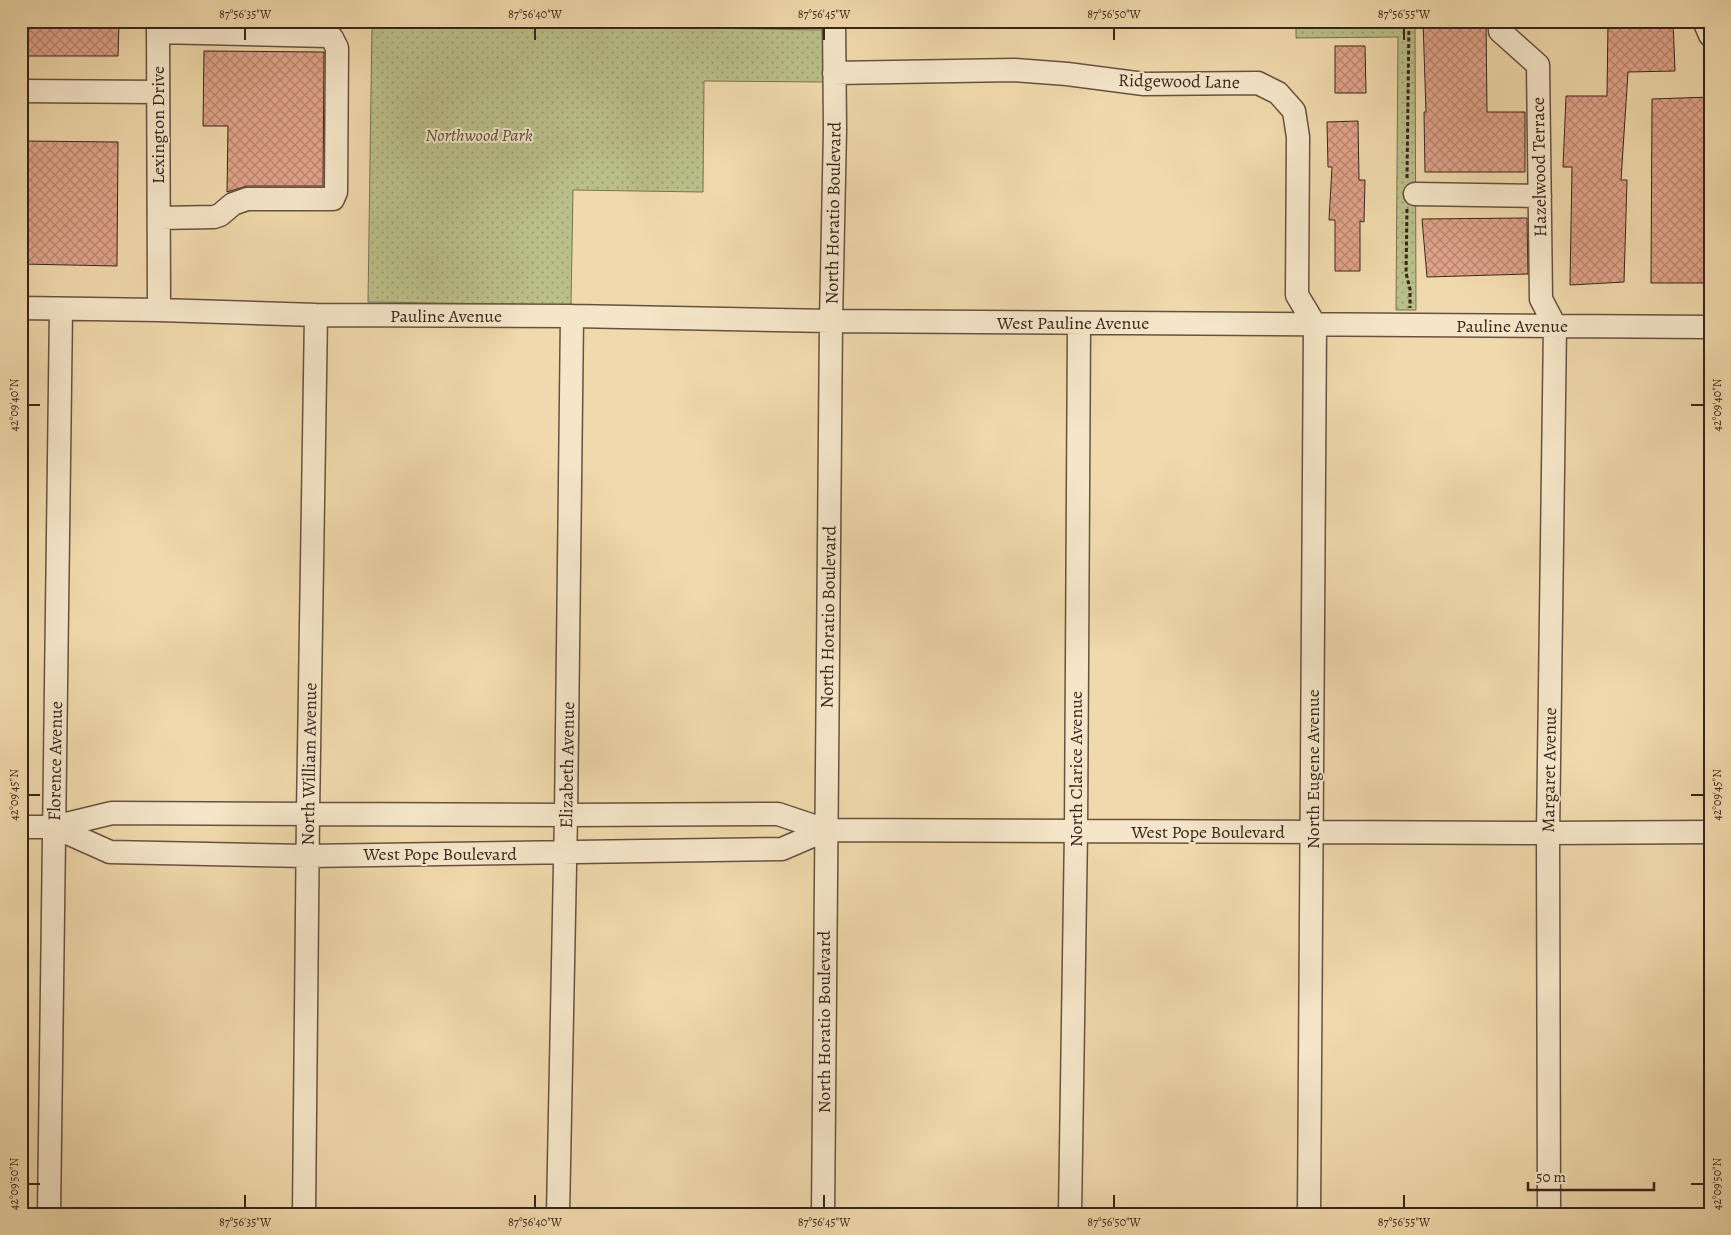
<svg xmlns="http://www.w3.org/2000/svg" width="1731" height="1235" viewBox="0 0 1731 1235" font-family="Alegreya,serif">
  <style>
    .park { fill: url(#park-dots); stroke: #797253 }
    .building { fill: url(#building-cross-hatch); stroke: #38251d }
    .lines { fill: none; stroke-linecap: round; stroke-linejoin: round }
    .minor-casing { stroke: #665241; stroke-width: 25 }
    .path { stroke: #38251d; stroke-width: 3; stroke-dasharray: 4 2.5; stroke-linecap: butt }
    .minor { stroke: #f5e6c9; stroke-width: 22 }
    .ticks { fill: none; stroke: #38251d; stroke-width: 2 }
    .labels { text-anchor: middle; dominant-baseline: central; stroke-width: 4; stroke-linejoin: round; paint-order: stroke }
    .street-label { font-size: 18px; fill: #38251d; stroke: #f5e6c9 }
    .park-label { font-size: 18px; font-style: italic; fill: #584c38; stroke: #f5e6c9 }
    .neatline { fill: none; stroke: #38251d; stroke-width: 2 }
    .ticks-label { font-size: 12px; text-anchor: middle; fill: #38251d }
  </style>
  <defs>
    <pattern id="park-dots" width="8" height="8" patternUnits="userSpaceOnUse" patternTransform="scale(1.25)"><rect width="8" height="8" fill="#babf89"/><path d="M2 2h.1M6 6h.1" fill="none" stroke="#989b6f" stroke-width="1.8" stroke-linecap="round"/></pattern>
    <pattern id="building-cross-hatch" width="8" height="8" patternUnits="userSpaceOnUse" patternTransform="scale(1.25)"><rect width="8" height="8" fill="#e2a48b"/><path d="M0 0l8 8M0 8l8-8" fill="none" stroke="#b88571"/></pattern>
  </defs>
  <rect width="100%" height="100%" fill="#f0d9ac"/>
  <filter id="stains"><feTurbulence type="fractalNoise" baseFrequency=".004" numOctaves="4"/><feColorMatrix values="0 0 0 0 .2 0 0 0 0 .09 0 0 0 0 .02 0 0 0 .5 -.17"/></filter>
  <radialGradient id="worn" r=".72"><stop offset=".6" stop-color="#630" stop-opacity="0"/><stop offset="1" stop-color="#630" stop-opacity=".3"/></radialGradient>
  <path class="park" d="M1296 21H1415L1416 310H1396L1398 37 1296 38Z
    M372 23 823 30V82L704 81 703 192 573 190 571 305 368 302Z"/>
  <path class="building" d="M21 21H119L118 56H21Z
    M1423 21H1486L1487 112H1525V172H1425L1424 112H1426Z
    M1608 21H1673L1675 71 1628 72 1621 180H1627L1624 282 1570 285 1572 167H1563L1566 96H1607Z
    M1335 46H1365L1366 93H1335Z
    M204 51 324 52 323 186H247L227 192 228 126H203Z
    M1710 97V171H1708L1709 283H1651L1652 99Z
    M1358 121 1359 180H1365L1364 222 1360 221V271H1335V220H1329L1332 167H1328L1327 122Z
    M22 141 118 142 117 266 21 264Z
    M1527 218 1528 274 1427 277 1422 219Z"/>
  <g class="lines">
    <defs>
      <path id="minor" d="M158 21 159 310
        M1500 21V31L1538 65 1541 299 1555 326 1548 833 1549 1214
        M1704 21 1710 35
        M158 32 327 36 332 38 337 48 336 192 333 199H247L233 204 220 215 214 217 159 218
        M834 73 1014 70 1067 74 1144 84 1258 83 1278 93 1294 111 1298 137 1297 295 1315 325
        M21 91 158 92
        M1415 194 1540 196
        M21 308 159 310 316 315 572 316 831 321 1710 327
        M21 827H54L112 813 566 815 778 814 826 830 1548 833 1710 832
        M54 827 110 852 307 856 782 849 826 830
        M49 1214 61 309
        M304 1214 308 813 316 315
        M558 1214 566 815 572 316
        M823 1214 831 321 835 130 834 21
        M1070 1214 1076 831 1079 323
        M1309 1214 1315 325"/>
    </defs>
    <use href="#minor" class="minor-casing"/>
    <path class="path" d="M1407 178 1409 21
      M1407 209 1406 273 1410 289V308"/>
    <use href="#minor" class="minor"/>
  </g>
  <path class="ticks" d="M245 28V40M535 28V40M824 28V40M1114 28V40M1404 28V40M28 405H40M1691 405H1704M28 795H40M1691 795H1704M28 1184H40M1691 1184H1704M245 1195V1208M535 1195V1208M824 1195V1208M1114 1195V1208M1404 1195V1208"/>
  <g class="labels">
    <g class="street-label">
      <text transform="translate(1179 81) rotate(1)">Ridgewood Lane</text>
      <text transform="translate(158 125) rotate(-90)">Lexington Drive</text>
      <text transform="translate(1539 167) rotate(-91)">Hazelwood Terrace</text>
      <text transform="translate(833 213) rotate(-89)">North Horatio Boulevard</text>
      <text x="446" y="316">Pauline Avenue</text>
      <text x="1073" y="323">West Pauline Avenue</text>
      <text x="1512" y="326">Pauline Avenue</text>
      <text transform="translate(828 617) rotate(-89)">North Horatio Boulevard</text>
      <text transform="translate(55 761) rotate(-89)">Florence Avenue</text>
      <text transform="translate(309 764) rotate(-89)">North William Avenue</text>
      <text transform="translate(567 765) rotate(-89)">Elizabeth Avenue</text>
      <text transform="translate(1076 769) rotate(-90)">North Clarice Avenue</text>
      <text transform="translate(1313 769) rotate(-90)">North Eugene Avenue</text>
      <text transform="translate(1549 770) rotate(-89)">Margaret Avenue</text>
      <text x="1208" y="832">West Pope Boulevard</text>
      <text x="440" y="854">West Pope Boulevard</text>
      <text transform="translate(824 1022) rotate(-90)">North Horatio Boulevard</text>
    </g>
    <g class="park-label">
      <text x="479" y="135">Northwood Park</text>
    </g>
  </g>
  <rect width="1731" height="1235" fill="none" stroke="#f0d9ac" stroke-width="55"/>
  <path d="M1528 1182v8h126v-8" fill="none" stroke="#38251d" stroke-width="2.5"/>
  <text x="1536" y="1182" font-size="15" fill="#38251d" stroke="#f5e6c9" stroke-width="4" paint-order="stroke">50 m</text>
  <rect x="28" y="28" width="1676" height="1180" class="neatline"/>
  <g class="ticks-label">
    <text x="245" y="18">87°56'35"W</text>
    <text x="535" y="18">87°56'40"W</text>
    <text x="824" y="18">87°56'45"W</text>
    <text x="1114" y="18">87°56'50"W</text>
    <text x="1404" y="18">87°56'55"W</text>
    <text transform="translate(1717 405) rotate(-90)" y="4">42°09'40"N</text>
    <text transform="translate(14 405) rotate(-90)" y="4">42°09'40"N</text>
    <text transform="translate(1717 795) rotate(-90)" y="4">42°09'45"N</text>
    <text transform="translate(14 795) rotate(-90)" y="4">42°09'45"N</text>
    <text transform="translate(1717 1184) rotate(-90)" y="4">42°09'50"N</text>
    <text transform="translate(14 1184) rotate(-90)" y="4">42°09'50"N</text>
    <text x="245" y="1226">87°56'35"W</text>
    <text x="535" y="1226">87°56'40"W</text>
    <text x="824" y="1226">87°56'45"W</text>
    <text x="1114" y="1226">87°56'50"W</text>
    <text x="1404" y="1226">87°56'55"W</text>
  </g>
  <rect width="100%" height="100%" filter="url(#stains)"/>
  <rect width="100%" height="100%" fill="url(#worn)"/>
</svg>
